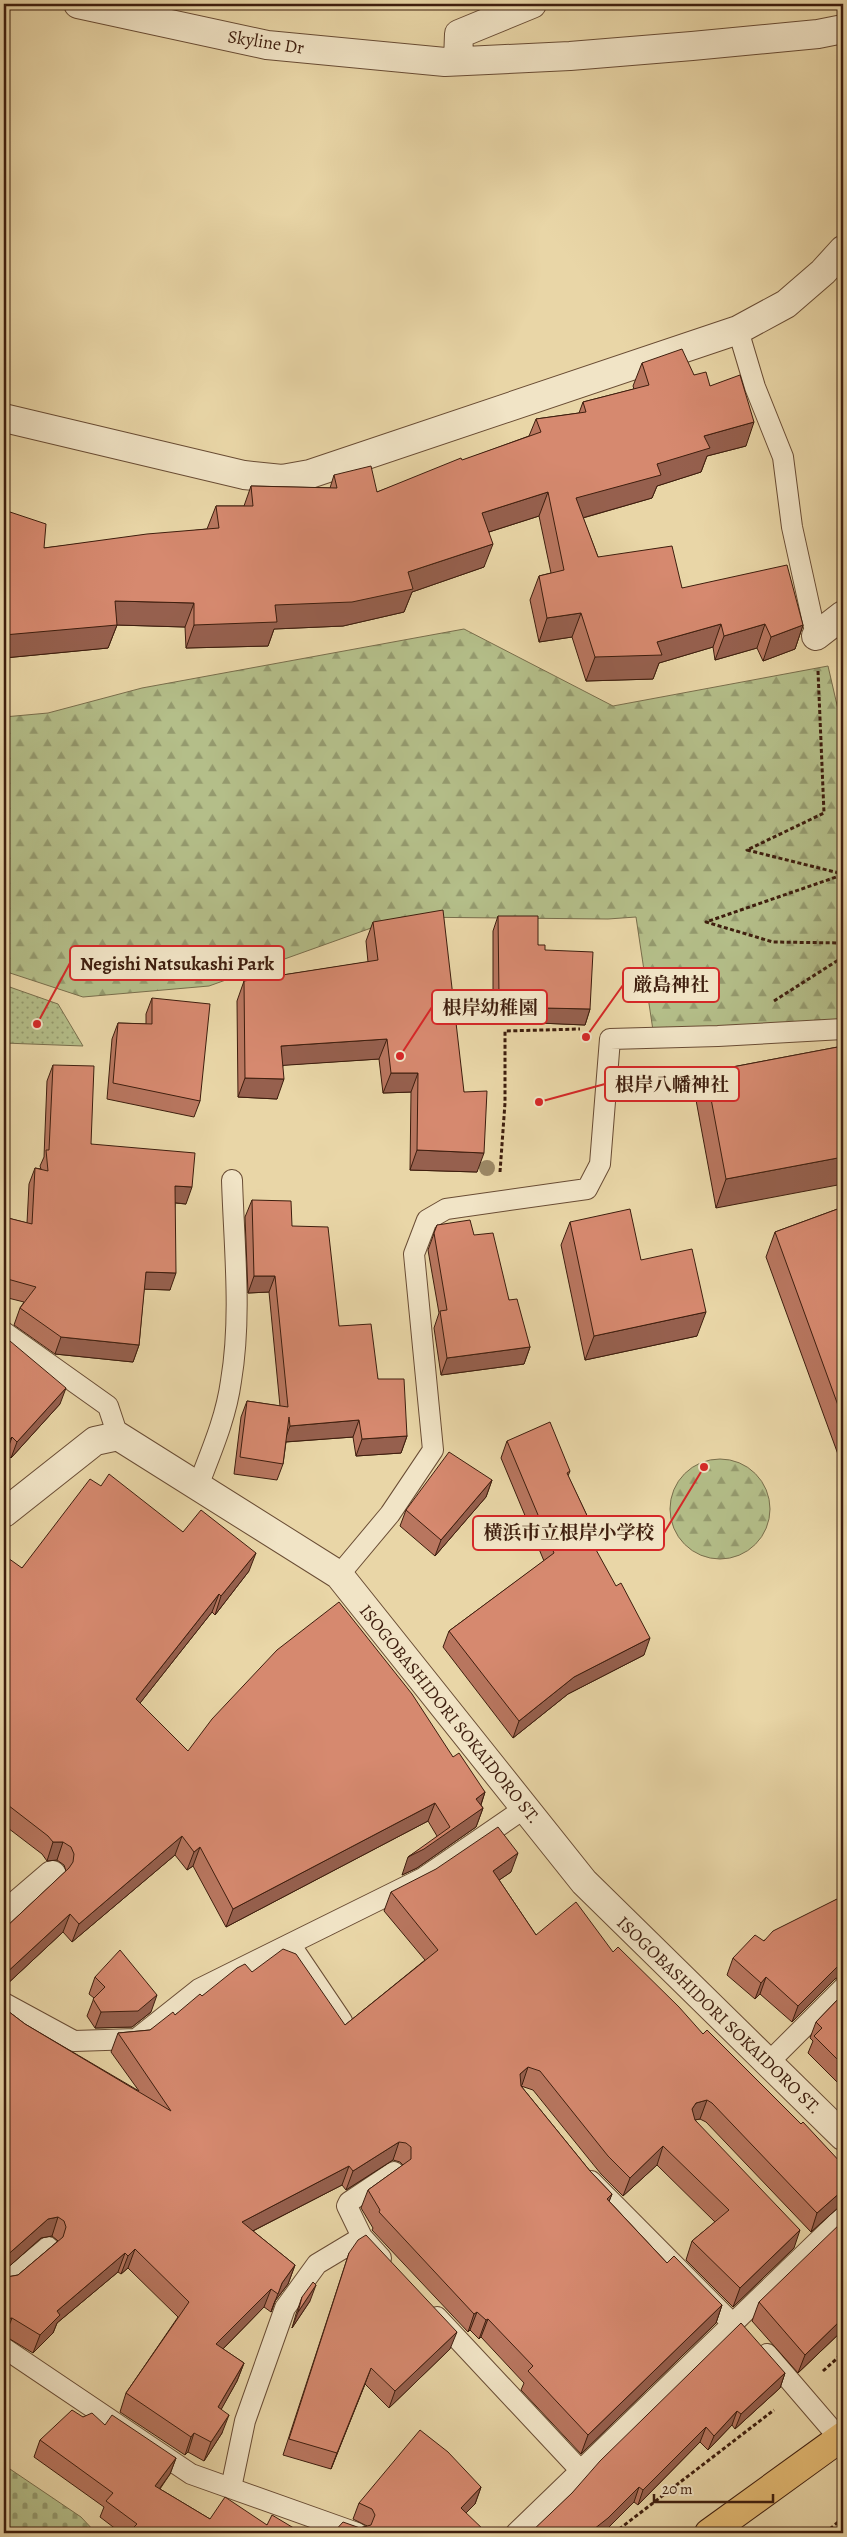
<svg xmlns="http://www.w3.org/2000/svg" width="847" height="2537" viewBox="0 0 847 2537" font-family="Alegreya,'Noto Serif JP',serif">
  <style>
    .forest { fill: url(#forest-firs); stroke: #796e4c }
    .cemetery { fill: url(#cemetery-stones); stroke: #796e4c }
    .park { fill: url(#park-dots); stroke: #796e4c }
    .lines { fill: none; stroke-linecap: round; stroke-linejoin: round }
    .service-casing { stroke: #694c34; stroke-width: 22 }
    .minor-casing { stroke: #694c34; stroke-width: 30 }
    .primary-casing { stroke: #3e1e0e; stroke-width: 30 }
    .path { stroke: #3e1e0e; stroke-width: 3; stroke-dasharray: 4 2.5; stroke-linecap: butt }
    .service { stroke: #f1e4c6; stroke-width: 20 }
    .minor { stroke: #f1e4c6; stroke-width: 28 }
    .primary { stroke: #e4bb74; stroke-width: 28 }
    .tree { fill: #9b8764 }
    .wall { fill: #b8765f; stroke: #3e1e0e }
    .shaded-wall { fill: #96604e; stroke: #3e1e0e }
    .building { fill: #d6896f; stroke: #3e1e0e }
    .labels { text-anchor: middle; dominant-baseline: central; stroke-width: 5; stroke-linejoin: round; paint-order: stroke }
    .street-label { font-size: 18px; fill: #3e1e0e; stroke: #f1e4c6 }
    .leader { fill: none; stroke: #d62828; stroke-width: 2 }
    .callout-dot { fill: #d62828; stroke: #f1e4c6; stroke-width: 2 }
    .callout { fill: #f1e4c6; stroke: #d62828; stroke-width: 2 }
    .callout-label { font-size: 19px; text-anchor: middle; font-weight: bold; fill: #3e1e0e }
  </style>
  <defs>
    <pattern id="forest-firs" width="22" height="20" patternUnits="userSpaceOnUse" patternTransform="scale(1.25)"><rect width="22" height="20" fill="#b4be89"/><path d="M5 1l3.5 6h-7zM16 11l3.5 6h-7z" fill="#949a6e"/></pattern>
    <pattern id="cemetery-stones" width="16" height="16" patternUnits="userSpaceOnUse" patternTransform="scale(1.25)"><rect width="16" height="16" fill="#b4be89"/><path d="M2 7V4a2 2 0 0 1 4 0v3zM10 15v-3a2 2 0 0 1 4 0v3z" fill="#949a6e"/></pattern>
    <pattern id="park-dots" width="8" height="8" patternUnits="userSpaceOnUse" patternTransform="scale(1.25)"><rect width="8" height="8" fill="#b4be89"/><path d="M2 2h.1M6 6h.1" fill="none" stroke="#949a6e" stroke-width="1.8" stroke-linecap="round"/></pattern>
  </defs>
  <rect width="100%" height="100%" fill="#e9d6a7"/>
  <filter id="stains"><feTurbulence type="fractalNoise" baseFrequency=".004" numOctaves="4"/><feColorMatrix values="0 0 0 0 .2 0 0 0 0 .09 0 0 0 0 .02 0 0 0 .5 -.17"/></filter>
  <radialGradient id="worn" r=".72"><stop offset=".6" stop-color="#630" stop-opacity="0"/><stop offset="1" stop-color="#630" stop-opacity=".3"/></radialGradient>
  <path class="forest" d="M464 629 613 706 828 666 843 731V1024L654 1037 636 917 608 919 402 917 209 986 83 997 4 971V717L48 713 142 688Z
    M670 1509a50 50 0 1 1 100 0a50 50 0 1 1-100 0Z"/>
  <path class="cemetery" d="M4 2465 81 2517 96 2533H4Z"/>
  <path class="park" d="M4 985 58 1004 83 1046 4 1043Z"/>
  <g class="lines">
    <defs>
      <path id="service" d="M738 330 755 387 783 457 792 527 816 636
        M4 1332 108 1406 118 1436
        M198 1486C211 1452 226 1418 231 1381 242 1316 234 1246 232 1180
        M339 1575 390 1514 433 1450 414 1254 427 1220 446 1209 587 1189 600 1164 610 1039 718 1036 843 1029
        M290 1944 342 2021
        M4 2003 74 2041 136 2039 199 1989 423 1878 525 1808
        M768 2063 843 1988
        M591 2181 732 2323
        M381 2258 362 2237 347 2206 349 2202 394 2172
        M4 2284 48 2247
        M437 2317 581 2471
        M4 2348 191 2474 357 2533
        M767 2354 840 2439
        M231 2488 245 2421 285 2308 317 2264 362 2237
        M516 2533 843 2217"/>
      <path id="minor" d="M78 4 267 45 445 62 570 56 692 46 818 34 843 29
        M458 61 459 34 532 4
        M4 418 244 475 282 479 310 474 738 330 786 304 823 272 843 250
        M816 636 843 615
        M4 1513 95 1441 118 1436 339 1575 584 1882 843 2136
        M4 1916 52 1875"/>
      <path id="primary" d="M709 2533 843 2436"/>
    </defs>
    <use href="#service" class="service-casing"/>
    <use href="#minor" class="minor-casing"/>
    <use href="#primary" class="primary-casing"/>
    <path class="path" d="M818 671 824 813 747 850 843 874
      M842 875 706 922 773 942 843 943
      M774 1001 843 957
      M500 1172 505 1103V1031L580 1029
      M823 2371 843 2353
      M614 2533 774 2410
      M825 2533 843 2518"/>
    <use href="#service" class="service"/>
    <use href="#minor" class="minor"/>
    <use href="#primary" class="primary"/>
  </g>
  <circle class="tree" cx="487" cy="1168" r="8"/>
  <path class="wall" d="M642 363 694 375 710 386 746 446 707 456 701 472 657 486 652 498 583 518 598 557 682 588 803 625 795 649 763 661 757 648 715 660 713 647 659 663 653 679 586 681 572 637 539 642 530 600 539 576 551 573 539 516 489 532 484 567 412 592 404 612 343 626 274 629 268 646 186 648 185 627 117 625 108 648 4 658V510L44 548 207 529 216 506H244L251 486 330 488 334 475 377 492 529 436 536 419 579 413 583 402 634 389 633 386Z
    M498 916 545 950 590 1009 585 1025 539 1023V1014L493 1012V931Z
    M373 922 464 1092 477 1172 410 1170 411 1092 383 1093 379 1059 283 1065 277 1099 238 1097 237 1001 244 981 368 962 366 941Z
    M152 998 200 1101 194 1117 107 1099 112 1039 118 1023 146 1024V1014Z
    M843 1046 716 1208 696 1100 706 1072Z
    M53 1065 91 1144 186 1204 175 1203 170 1290 144 1289 139 1345 133 1362 55 1354 14 1325 20 1308 24 1302 4 1297V1217L27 1223 29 1184 35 1168 41 1169 40 1166 44 1157 47 1081Z
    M252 1200 292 1226 339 1326 378 1379 407 1436 401 1453 356 1456 353 1437 286 1442 283 1464 277 1480 234 1474 241 1417 247 1401 280 1406 269 1292 248 1293 245 1217Z
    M843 1207V1468L766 1257 775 1232Z
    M570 1222 641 1260 697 1336 585 1360 561 1245Z
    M437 1225 474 1235 509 1300 530 1347 524 1364 441 1375 434 1328 439 1313 428 1250Z
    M4 1336 60 1404 11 1458 6 1454 4 1456Z
    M507 1441 570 1471 568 1476 591 1524 588 1535 644 1655 568 1694 513 1738 443 1647 449 1631 544 1561 501 1458Z
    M492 1480 486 1497 435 1556 400 1526 406 1510Z
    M101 1486 183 1532 249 1571 215 1615 212 1612 140 1703 188 1751 453 1757 485 1792 481 1805 483 1808 476 1827 417 1868 402 1875 437 1836 428 1821 226 1927 193 1866 187 1870 175 1855 72 1942 63 1932 4 1987V1929L66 1871 64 1865 57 1860 47 1861 42 1854 4 1825V1563L22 1568Z
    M511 1872 499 1880 536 1935 613 1952 801 2124 843 2165V2206H840L811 2232 706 2122 700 2119 695 2120 794 2248 733 2307 686 2260 692 2241 715 2222 657 2165 623 2196 601 2174 533 2090 521 2086 590 2171 612 2194 609 2201 667 2263 722 2305 716 2323 581 2454 521 2390 524 2383 481 2337 479 2339 470 2330 468 2332 372 2230 373 2228 361 2208 368 2190 403 2165 400 2162 393 2160 346 2190 342 2185 253 2231 295 2265 288 2284 275 2301 271 2312 264 2307 223 2349 244 2363 237 2381 221 2409 222 2433 204 2461 188 2452 185 2455 120 2412 126 2393 178 2317 128 2268 121 2274 118 2272 57 2323 53 2333 33 2353 5 2336 7 2277 18 2275 58 2241 57 2240 52 2236 41 2238 4 2271V2008L25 2024 139 2091 111 2052 118 2033 150 2030 175 2015 202 1996 252 1972 345 2025 425 1960 384 1911 391 1892Z
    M842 1893H843V1977L840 1976 835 1979 792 2022 760 1994 755 1999 727 1975 733 1958 841 1897Z
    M95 1977 151 2012 132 2027 95 2028 87 2016 94 1998 89 1994Z
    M843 1994V2088L808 2053 813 2041 810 2038 816 2022Z
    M349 2253 450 2349 389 2408 365 2384 331 2469 283 2455Z
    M302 2297 310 2301 292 2328 296 2314Z
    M759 2302 843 2330 798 2373 752 2321Z
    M785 2373 780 2388 735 2429 732 2425 708 2450 700 2442 638 2505 634 2502 602 2533H530Z
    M83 2417 105 2425 176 2458 170 2474 160 2489 210 2519 267 2525 302 2533H121L100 2517 104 2507 34 2457 40 2440Z
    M481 2487 475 2504 466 2513 360 2528 367 2526 353 2519 359 2503Z"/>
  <path class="shaded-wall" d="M664 4H690L662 9Z
    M754 422 746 446 707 456 701 472 657 486 652 498 568 522 576 498 657 464 704 436Z
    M548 492 539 516 473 537 482 513Z
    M493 544 484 567 412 592 404 612 343 626 274 629 268 646 186 648 194 625 408 572Z
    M115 601 194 603 185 627 117 625 108 648 4 658V635Z
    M581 613 572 637 539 642 547 618Z
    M721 624 713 647 659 663 653 679 586 681 595 657 657 642Z
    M765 624 757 648 715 660 724 636Z
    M803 625 795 649 763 661 771 637Z
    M499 997 545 999 539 1014 493 1012Z
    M544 1008 590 1009 585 1025 539 1023Z
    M387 1039 379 1059 274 1066 281 1046Z
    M391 1073H418L411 1092 383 1093Z
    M245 1078 284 1079 277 1099 238 1097Z
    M417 1150 484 1153 477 1172 410 1170Z
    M843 1157V1184L716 1208 726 1179Z
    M175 1186 192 1187 186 1204 169 1202Z
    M146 1272 176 1273 170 1290 140 1289Z
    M254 1276H275L269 1292 248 1293Z
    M706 1312 697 1336 585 1360 594 1336Z
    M61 1337 139 1345 133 1362 55 1354Z
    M530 1347 524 1364 441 1375 447 1358Z
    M66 1388 60 1404 11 1458 17 1442Z
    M359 1420 353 1437 284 1442 290 1426Z
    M407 1436 401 1453 356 1456 362 1439Z
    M12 1437 6 1454 4 1456V1446Z
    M492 1480 486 1497 435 1556 441 1540Z
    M591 1524 585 1541 584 1528Z
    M256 1553 249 1571 215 1615 221 1596Z
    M219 1594 212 1612 129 1717 136 1699Z
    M650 1638 644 1655 568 1694 513 1738 519 1721 574 1677Z
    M485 1792 479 1810 476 1799Z
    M435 1803 428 1821 226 1927 233 1909Z
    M483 1808 476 1827 417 1868 402 1875 408 1857Z
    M182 1836 175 1855 72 1942 79 1924Z
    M53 1842H63L57 1860 47 1861Z
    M200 1847 193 1866 187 1870 194 1852Z
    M518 1853 511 1872 486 1889 493 1871Z
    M70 1914 63 1932 4 1987V1975Z
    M843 1962V1969L840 1976 835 1979 792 2022 798 2006 841 1963Z
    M766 1977 760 1994 755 1999 761 1983Z
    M157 1995 151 2012 132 2027 95 2028 101 2012Z
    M528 2067 522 2085 513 2092 520 2074Z
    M707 2100 700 2119 689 2121 692 2109 696 2103Z
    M399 2142 393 2160 346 2190 353 2171Z
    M663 2146 657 2165 623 2196 630 2178Z
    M349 2166 342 2185 235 2240 242 2222Z
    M843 2190V2206H840L811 2232 817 2213Z
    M612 2194 605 2212 607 2199Z
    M58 2217 52 2236 41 2238 4 2271V2258L48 2219Z
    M800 2230 794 2248 733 2307 740 2288Z
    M135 2249 128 2268 121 2274 128 2256Z
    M125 2253 118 2272 57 2323 53 2333 33 2353 40 2335 57 2311Z
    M295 2265 288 2284 275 2301 271 2312 282 2283Z
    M316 2285 310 2301 292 2328 298 2312Z
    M271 2289 264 2307 209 2363 216 2344Z
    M722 2305 716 2323 581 2454 588 2435Z
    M477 2312 470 2330 468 2332 474 2314Z
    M12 2318 5 2336 4 2337V2321L5 2319Z
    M843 2318V2330L798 2373 805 2355Z
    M488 2319 481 2337 479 2339 486 2320Z
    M457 2332 450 2349 389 2408 395 2391Z
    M244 2363 237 2381 212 2426 218 2407Z
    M371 2368 365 2384 331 2469 337 2453Z
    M785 2373 780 2388 735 2429 741 2414Z
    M737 2411 732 2425 708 2450 714 2436Z
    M229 2415 222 2433 204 2461 211 2442Z
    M706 2427 700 2442 638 2505 643 2490Z
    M194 2433 188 2452 185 2455 191 2437Z
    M176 2458 170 2474 149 2503 155 2486Z
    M481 2487 475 2504 455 2524 461 2508Z
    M639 2487 634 2502 603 2533H589Z"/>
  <path class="building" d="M682 349 694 375 706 372 710 386 740 375 754 422 704 436 710 448 657 464 661 475 576 498 598 557 672 546 682 588 787 565 803 625 771 637 765 624 724 636 721 624 657 642 662 655 595 657 581 613 547 618 539 576 564 570 548 492 482 513 493 544 408 572 413 589 352 602 275 605 277 622 194 625V603L115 601 117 625 4 635V510L46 524 44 548 147 534 219 528 216 506H253L251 486 337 488 334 475 371 466 377 492 461 458 462 460 541 432 536 419 586 412 583 402 649 385 642 363Z
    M443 910 464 1092 487 1091 484 1153 417 1150 418 1073H391L387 1039 281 1046 284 1079 245 1078 244 981 378 960 373 922Z
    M498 916H538V945H545V950L593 952 590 1009 544 1008 545 999 499 997Z
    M152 998 210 1004 200 1101 113 1083 118 1023 152 1024Z
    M843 1046V1157L726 1179 706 1072Z
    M53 1065 94 1066 91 1144 195 1153 192 1187 175 1186 176 1273 146 1272 139 1345 61 1337 20 1308 36 1287 4 1278V1217L32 1224 35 1168 48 1171 46 1150H49Z
    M252 1200 291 1201 292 1226 328 1227 339 1326 371 1324 378 1379H404L407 1436 362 1439 359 1420 290 1426 289 1417 283 1464 240 1457 247 1401 288 1407 275 1276H254Z
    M843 1207V1419L775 1232Z
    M630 1209 641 1260 692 1249 706 1312 594 1336 570 1222Z
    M470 1220 474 1235 493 1233 509 1300 517 1299 530 1347 447 1358 440 1311 447 1310 434 1233 437 1225Z
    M4 1336 66 1388 17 1442 12 1437 4 1446Z
    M550 1422 570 1471 567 1473 591 1524 584 1528 616 1586 621 1583 650 1638 574 1677 519 1721 449 1631 554 1553 507 1441Z
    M449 1452 492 1480 441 1540 406 1510Z
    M109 1474 183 1532 201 1510 256 1553 221 1596 219 1594 136 1699 188 1751 212 1719 277 1650 339 1602 412 1694 453 1757 459 1753 485 1792 476 1799 483 1808 424 1849 408 1857 450 1827 435 1803 233 1909 200 1847 194 1852 182 1836 79 1924 70 1914 4 1975V1929L69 1868 73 1862 74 1854 71 1847 63 1842H53L48 1836 4 1802V1563L8 1558 22 1568 90 1479 101 1486Z
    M498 1827 518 1853 493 1871 536 1935 576 1902 613 1952 618 1947 679 2007 703 2034 707 2030 801 2124 803 2122 843 2165V2190L817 2213 712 2103 707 2100 696 2103 692 2109 695 2120 800 2230 740 2288 692 2241 729 2210 663 2146 630 2178 608 2156 540 2071 528 2067 520 2074 521 2086 590 2171 612 2194 607 2199 667 2263 674 2256 722 2305 588 2435 528 2371 533 2366 488 2319 486 2320 477 2312 474 2314 379 2212 380 2210 368 2190 411 2159V2147L406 2143 399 2142 353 2171 349 2166 242 2222 295 2265 282 2283 278 2294 271 2289 216 2344 244 2363 218 2407 229 2415 211 2442 194 2433 191 2437 126 2393 189 2302 135 2249 128 2256 125 2253 57 2311 60 2315 40 2335 12 2318 5 2319 4 2321V2274L7 2277 18 2275 63 2237 66 2227 64 2221 58 2217 48 2219 4 2258V2008L25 2024 171 2111 118 2033 150 2030 173 2012 175 2015 200 1994 202 1996 237 1968 245 1964 252 1972 283 1949 296 1954 345 2025 438 1950 391 1892 436 1869Z
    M843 1896V1962L841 1963 798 2006 766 1977 761 1983 733 1958 755 1935 764 1941 773 1931Z
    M120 1950 157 1995 138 2011 101 2012 93 1999 105 1987 95 1977Z
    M843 1994V2065L814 2036 822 2028 816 2022Z
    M843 2221V2318L805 2355 759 2302Z
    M366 2235 457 2332 395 2391 371 2368 337 2453 289 2439 349 2253 358 2240Z
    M313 2282 316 2285 298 2312 302 2297Z
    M741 2323 785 2373 741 2414 737 2411 714 2436 706 2427 643 2490 639 2487 608 2518 589 2533H530L572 2493 600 2461Z
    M72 2410 83 2417 92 2413 105 2425 112 2415 176 2458 155 2486 210 2519 225 2497 267 2525 272 2515 302 2533H140L133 2528 137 2524 106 2501 113 2493 40 2440Z
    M420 2430 448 2452 481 2487 461 2508 487 2533H333L343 2522 360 2528 371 2525 375 2515 372 2509 359 2503Z
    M843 2525V2533H834Z"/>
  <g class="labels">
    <g class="street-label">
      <text transform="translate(266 42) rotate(9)">Skyline Dr</text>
      <text transform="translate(450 1714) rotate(51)">ISOGOBASHIDORI SOKAIDORO ST.</text>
      <text transform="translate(719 2015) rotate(44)">ISOGOBASHIDORI SOKAIDORO ST.</text>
    </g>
  </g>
  <path class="leader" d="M37 1024L70 963M586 1037L623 985M400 1056L432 1007M539 1102L605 1084M704 1467L664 1533"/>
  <g class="callout-dot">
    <circle cx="37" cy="1024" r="5"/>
    <circle cx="586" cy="1037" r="5"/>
    <circle cx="400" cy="1056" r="5"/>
    <circle cx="539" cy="1102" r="5"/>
    <circle cx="704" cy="1467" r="5"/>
  </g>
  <g class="callout">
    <rect x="70" y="946" width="214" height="34" rx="5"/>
    <rect x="623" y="968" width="96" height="34" rx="5"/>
    <rect x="432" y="990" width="115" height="34" rx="5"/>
    <rect x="605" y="1067" width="134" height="34" rx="5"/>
    <rect x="473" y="1516" width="191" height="34" rx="5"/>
  </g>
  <g class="callout-label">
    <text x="177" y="970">Negishi Natsukashi Park</text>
    <text x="671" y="991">厳島神社</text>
    <text x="490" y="1014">根岸幼稚園</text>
    <text x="672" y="1091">根岸八幡神社</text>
    <text x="569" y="1539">横浜市立根岸小学校</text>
  </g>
  <rect width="847" height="2537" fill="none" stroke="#e9d6a7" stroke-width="20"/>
  <rect x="5" y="5" width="837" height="2527" fill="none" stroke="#3e1e0e" stroke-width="2.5"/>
  <rect x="10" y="10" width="827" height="2517" fill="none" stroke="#3e1e0e"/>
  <path d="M654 2494v8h119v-8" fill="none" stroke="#3e1e0e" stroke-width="2.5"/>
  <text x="662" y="2494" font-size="15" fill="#3e1e0e" stroke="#f1e4c6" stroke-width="4" paint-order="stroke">20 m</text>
  <rect width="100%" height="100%" filter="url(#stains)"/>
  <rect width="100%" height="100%" fill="url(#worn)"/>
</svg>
